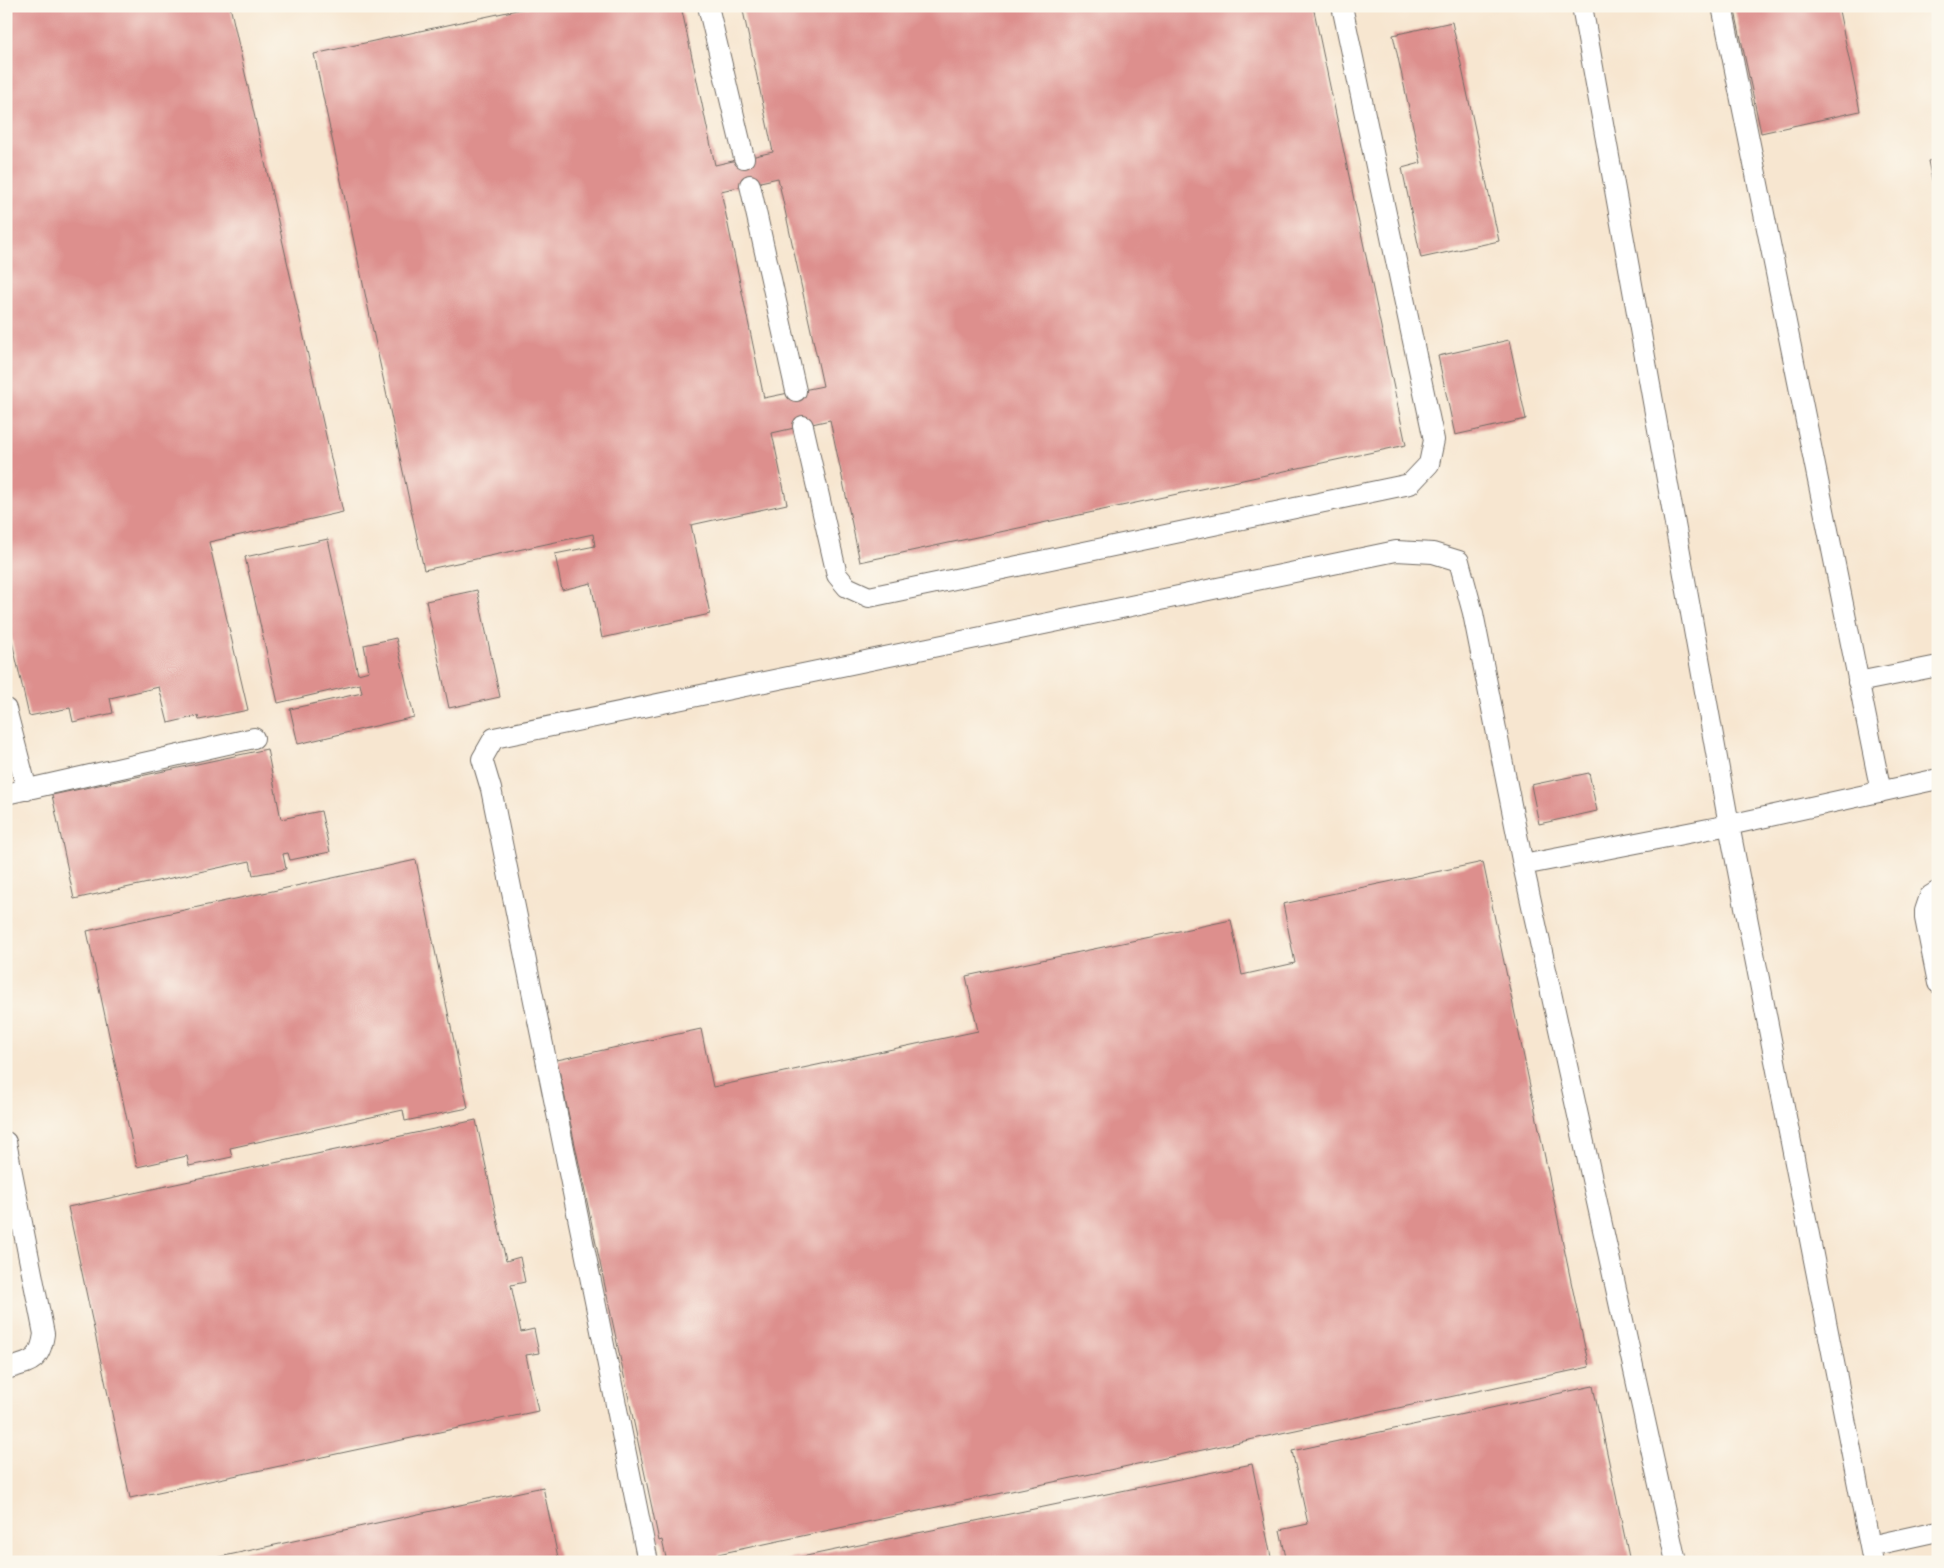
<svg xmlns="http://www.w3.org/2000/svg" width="1944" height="1568" viewBox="0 0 1944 1568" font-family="Alegreya,serif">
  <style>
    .building { fill: #dd8f8d; fill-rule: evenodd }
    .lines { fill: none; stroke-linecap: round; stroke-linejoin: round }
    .lane-casing { stroke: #726c65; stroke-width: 22 }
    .lane { stroke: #fff; stroke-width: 20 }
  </style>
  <rect width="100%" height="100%" fill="#fbf7ec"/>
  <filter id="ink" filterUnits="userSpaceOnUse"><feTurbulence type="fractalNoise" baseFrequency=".02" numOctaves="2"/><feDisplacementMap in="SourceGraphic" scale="10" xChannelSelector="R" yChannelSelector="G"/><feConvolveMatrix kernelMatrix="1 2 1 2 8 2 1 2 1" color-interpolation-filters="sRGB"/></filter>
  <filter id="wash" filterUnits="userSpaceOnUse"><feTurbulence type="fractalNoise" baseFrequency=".0096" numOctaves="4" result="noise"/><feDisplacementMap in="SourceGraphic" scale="20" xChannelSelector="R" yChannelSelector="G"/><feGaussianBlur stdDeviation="1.12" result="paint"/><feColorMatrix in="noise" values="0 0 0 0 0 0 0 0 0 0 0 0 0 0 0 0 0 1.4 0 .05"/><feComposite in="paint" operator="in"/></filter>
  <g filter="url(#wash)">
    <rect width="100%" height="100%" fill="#f7e6d0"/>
    <g id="blocks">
      <path class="building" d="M6 6H230L343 512 209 542 248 710 199 720 198 716 168 723 159 687 110 698 113 713 73 722 70 708 29 716 6 615Z
        M535 6H681L715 165 773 152 742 6H1313L1406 445 860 562 830 420 772 433 787 504 691 525 710 614 602 638 591 583 562 590 555 554 595 546 593 534 424 570 314 54ZM778 178 823 386 764 398 721 191Z
        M1734 6H1838L1860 111 1761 133Z
        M1452 22 1499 241 1421 258 1402 168 1421 163 1393 35Z
        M1938 159V203H1937L1928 161Z
        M1509 340 1526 419 1455 435 1438 356Z
        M328 539 358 674 369 671 364 645 396 638 414 717 298 744 290 709 362 693 360 684 278 703 245 557Z
        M477 590 500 697 449 708 426 601Z
        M267 749 281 819 321 811 330 852 290 860 288 853 283 854 286 869 253 875 250 861 74 899 52 795Z
        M1589 773 1597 811 1539 824 1531 785Z
        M416 860 468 1108 405 1121 403 1110 230 1148 232 1157 189 1166 187 1156 137 1167 87 931Z
        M1483 862 1589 1367 718 1554 719 1562H667L662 1540 659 1541 557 1060 701 1029 713 1087 978 1031 966 976 1231 920 1242 975 1295 963 1283 904Z
        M476 1120 506 1261 520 1257 525 1282 511 1285 521 1332 534 1329 539 1353 526 1355 538 1411 130 1498 68 1207Z
        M1593 1386 1630 1562H1287L1280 1530 1308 1524 1292 1451Z
        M1252 1464 1272 1562H782V1561Z
        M543 1487 559 1562H201V1561Z"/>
    </g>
  </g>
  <g filter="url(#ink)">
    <use href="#blocks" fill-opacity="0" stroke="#726c65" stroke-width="1"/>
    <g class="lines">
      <defs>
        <path id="lane" d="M708 6 744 158
          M1582 6 1729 825 1873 1562
          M1722 6 1881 792
          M750 185 796 391
          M803 426 837 575 847 587 869 597 1410 484 1429 464 1434 440 1342 6
          M1858 682 1938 666
          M6 709 27 790
          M6 794 254 738
          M1523 865 1729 825 1938 779
          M1938 891 1930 896 1925 911V918L1938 983
          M6 1142 44 1334C40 1362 31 1362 6 1369
          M1870 1546 1938 1531
          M648 1562 491 789 482 759 494 738 1396 551 1433 553 1459 561 1473 613 1523 865 1676 1562"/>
      </defs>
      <use href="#lane" class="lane-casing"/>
      <use href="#lane" class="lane"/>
    </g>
  </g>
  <rect width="1944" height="1568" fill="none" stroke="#fbf7ec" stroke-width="25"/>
</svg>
